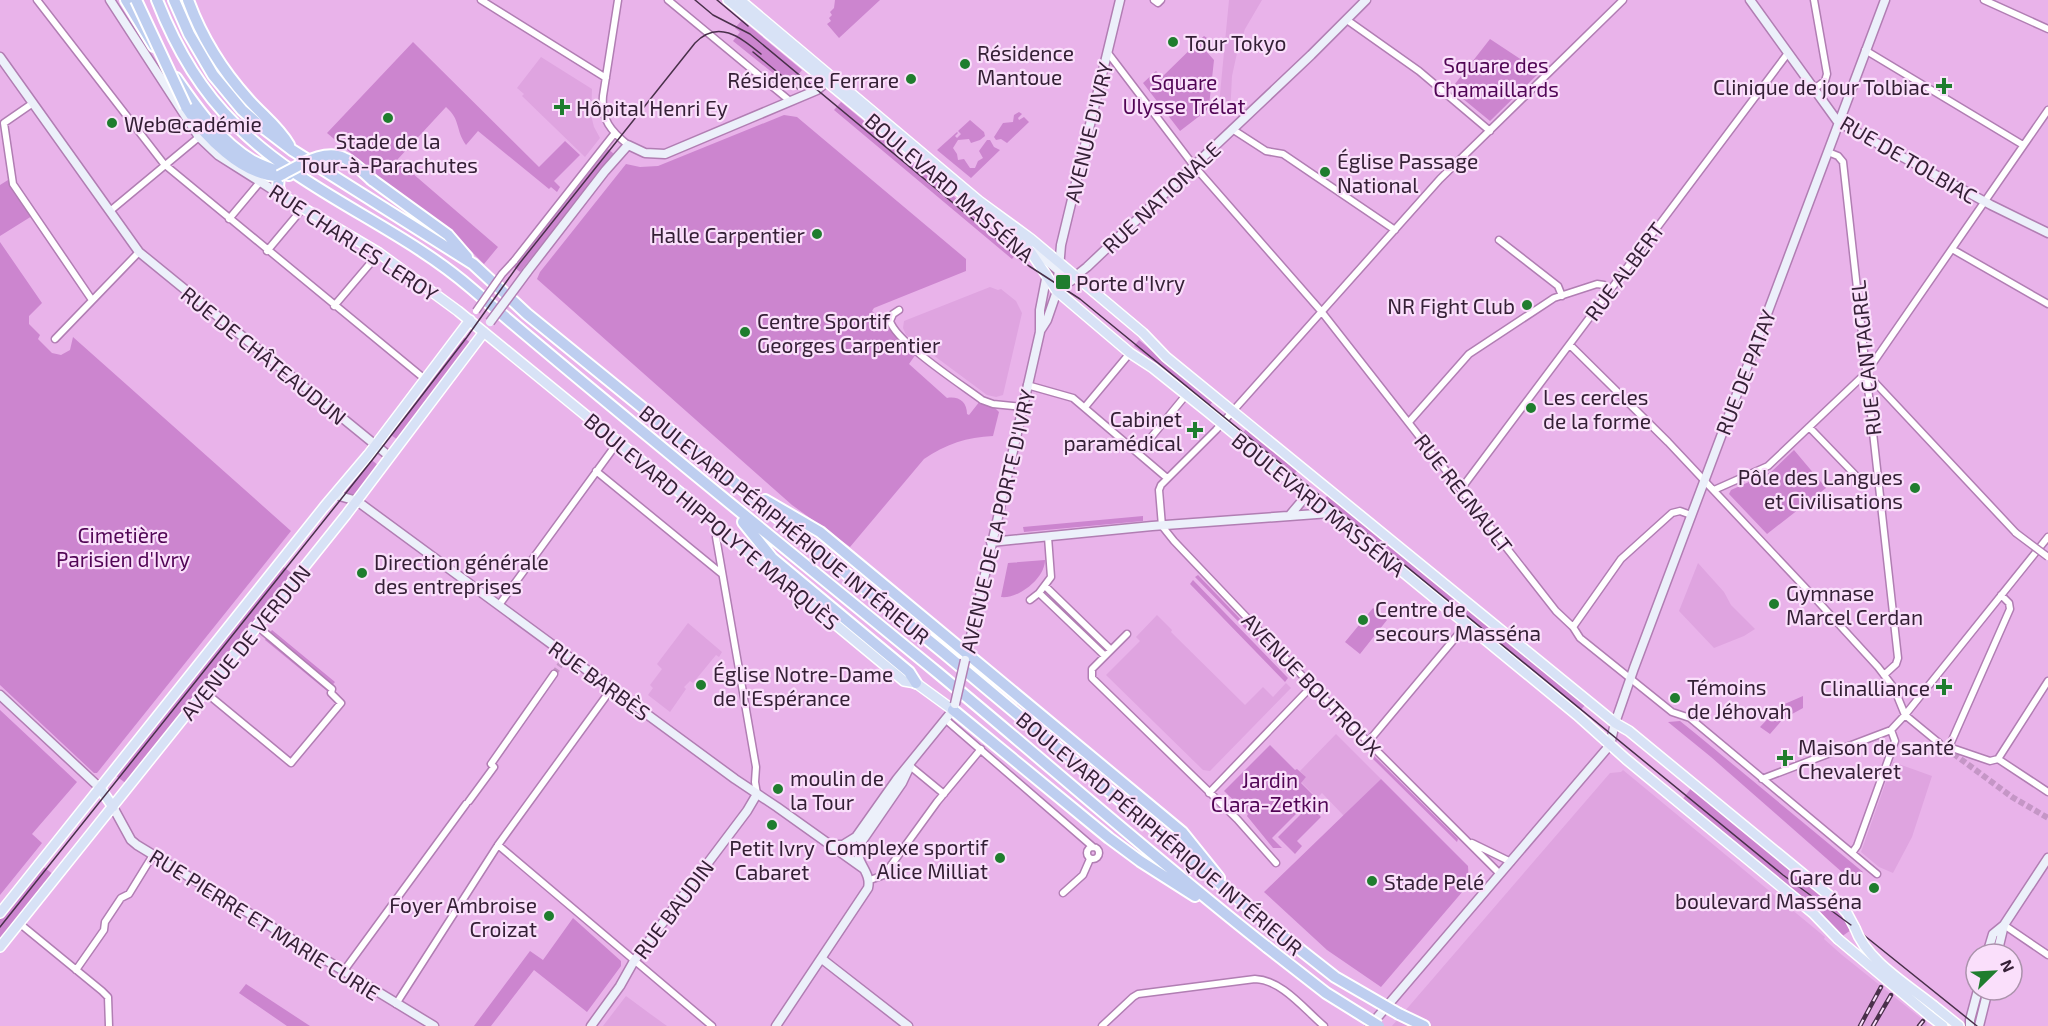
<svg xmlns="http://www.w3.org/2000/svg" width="2048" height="1026" viewBox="0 0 2048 1026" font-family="'Exo 2',sans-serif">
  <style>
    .built { fill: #dfa4e0 }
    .green { fill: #cc85cf }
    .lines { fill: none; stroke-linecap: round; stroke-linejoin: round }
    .street-tunnel { stroke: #c596c6; stroke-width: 6; stroke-dasharray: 6 3; stroke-linecap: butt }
    .street-casing { stroke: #b17eb3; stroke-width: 9 }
    .secondary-casing { stroke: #b17eb3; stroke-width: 11 }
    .primary-casing { stroke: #fff; stroke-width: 12 }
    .highway-casing { stroke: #fff; stroke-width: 14 }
    .street { stroke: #fff; stroke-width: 6 }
    .secondary { stroke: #ecf0fa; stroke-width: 8 }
    .primary { stroke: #d8e2f6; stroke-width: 9 }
    .highway { stroke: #becef0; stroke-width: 10 }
    .tram { stroke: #49304a; stroke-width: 1.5 }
    .rail-casing { stroke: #49304a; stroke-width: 4.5 }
    .rail { stroke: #fadffb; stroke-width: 2; stroke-dasharray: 7; stroke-linecap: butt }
    .street-bridge-casing { stroke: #b17eb3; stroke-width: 9; stroke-linecap: butt }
    .secondary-bridge-casing { stroke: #b17eb3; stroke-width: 11; stroke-linecap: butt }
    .primary-bridge-casing { stroke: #fff; stroke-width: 12; stroke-linecap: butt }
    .highway-bridge-casing { stroke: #fff; stroke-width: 14; stroke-linecap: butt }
    .street-bridge { stroke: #fff; stroke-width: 6 }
    .secondary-bridge { stroke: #ecf0fa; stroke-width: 8 }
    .primary-bridge { stroke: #d8e2f6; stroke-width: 9 }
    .highway-bridge { stroke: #becef0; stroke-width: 10 }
    .poi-dot { fill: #1f7d2e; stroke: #fadffb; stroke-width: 2 }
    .labels { text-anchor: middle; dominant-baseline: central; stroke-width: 4.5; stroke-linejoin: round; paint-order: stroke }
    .poi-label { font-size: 21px; fill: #352036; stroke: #fadffb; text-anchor: start }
    .park-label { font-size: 21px; fill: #510555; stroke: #fadffb }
    .street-label { font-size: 21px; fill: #352036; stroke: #fadffb }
  </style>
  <rect width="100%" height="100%" fill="#e9b3ea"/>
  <path class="built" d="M1229 0H1262L1245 29 1237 53 1232 76 1230 115H1218Z
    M541 57 592 89 591 115 594 127 600 138 585 157 522 96 524 94 517 88Z
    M990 287 998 290 1001 289 1016 301 1022 313 1003 395 996 397 987 395 906 335 903 328 904 321Z
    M1698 563 1724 592 1731 605 1755 629 1744 636 1714 648 1679 611Z
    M1157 615 1172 630 1171 632 1245 705 1263 687 1273 697 1286 683 1291 688 1210 771 1203 770 1106 675 1140 641 1136 637Z
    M688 623 722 652 719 657 716 655 693 683 690 681 684 687 686 689 670 712 648 695 653 688 650 685 662 669 657 664Z
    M1336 734 1381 779 1344 816 1322 793 1317 798 1301 782 1306 777 1300 771Z
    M1893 762 1932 776 1912 837 1893 873 1879 867 1861 852Z
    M1623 770 1825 937 1824 939 1842 955 1927 1023 1926 1026H1392L1610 773 1621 772Z
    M626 996 649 1013 667 1026H603Z"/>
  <path class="green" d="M835 0H880L839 38 827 24 831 21 829 18 832 15 830 12 834 8Z
    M742 20 802 70 789 86 733 41 740 32 735 28Z
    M1204 36 1207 38 1204 42 1209 47 1205 50 1214 60 1209 106 1206 111 1180 131 1143 83 1156 71 1162 77Z
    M1490 39 1540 72 1490 121 1451 89Z
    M413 42 539 167 565 141 580 155 554 181 560 187 557 192 551 187 549 189 478 131 466 145C455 129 461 120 446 107L397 160 498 247 484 264 446 226 384 181 327 133Z
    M841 102 1019 251 1012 259 834 110Z
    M1019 112 1022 114 1018 118 1019 120 1024 117 1029 122 1007 143 1001 139 996 140 994 137 1003 123 1013 122 1014 115Z
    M784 115 797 117 966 259V271L874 308 872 311C888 325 900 341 916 354L909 364 947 398C959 396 967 402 967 414L969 415 980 401 994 407 999 412 993 436C967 437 946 444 924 459L850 547 792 505 537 279 540 272 626 164 640 167 658 166Z
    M970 120 984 132 985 136 980 140 971 143 969 139 958 140 953 148 957 154 958 160 964 159 970 168H975L978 161 983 158 979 151 987 140H990L994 147 1000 150 971 178 937 150 957 132 958 133 955 136 957 138 961 134 958 131Z
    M608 149 614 154 520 272 514 267Z
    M8 180 32 216 0 236V185Z
    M0 242 42 303 29 316V324L40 335 38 339 52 353 61 355 70 350 73 337 291 531 97 773H94L0 685Z
    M462 336 472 344 398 440 388 433Z
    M1139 340 1213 401 1208 408 1134 346Z
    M1246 429 1297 471 1292 476 1242 434Z
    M1794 450 1826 488 1767 534 1729 494 1731 490 1771 472Z
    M369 458 378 465 354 496 342 493Z
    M1328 495 1455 598 1449 606 1322 502Z
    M1143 516V521L1024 532 1023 527Z
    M1045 560C1045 578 1019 599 1001 597L1008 563Z
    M281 565 294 575 127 784 116 776 137 749 145 736Z
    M1198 575 1296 677 1294 679 1195 577Z
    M1193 580 1288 678 1285 682 1190 584Z
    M1464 605 1586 704 1579 712 1458 613Z
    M1373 608 1387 620 1360 654 1345 642Z
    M272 630 335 682 327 691 265 640Z
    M1803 696V708L1783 719 1770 734 1760 727 1780 706Z
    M0 710 77 782 32 834 42 843 0 895Z
    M1680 721 1701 738 1863 872 1851 880 1711 757 1668 722Z
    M1270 745 1295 770 1297 769 1306 777 1301 783 1314 796 1272 838 1282 848H1273L1247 816 1248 814 1224 791Z
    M1374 756 1458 839 1457 842 1372 758Z
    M1381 779 1468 866 1469 884 1381 987 1327 950 1264 892Z
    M1692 787 1836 905 1843 914 1851 930 1841 937 1682 800Z
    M1310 805 1321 817 1297 841 1302 846 1295 854 1278 837Z
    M41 865 54 875 0 943V917Z
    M573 918 621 961V966L587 1012 534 970 491 1026H474L530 951 543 960Z
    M246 984 310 1026H287L239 993Z"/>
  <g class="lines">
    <path class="street-tunnel" d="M554 674 562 662
      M1939 743 2012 797 2048 818"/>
    <defs>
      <path id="street" d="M37 0 164 164 426 380
        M481 0 606 78
        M618 0 603 96C601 120 611 131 628 145
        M668 0 790 101
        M1154 0 1158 3 1161 0
        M1814 0 1827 74 1825 81 1814 89
        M1984 0 2048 29
        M1347 20 1419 71 1490 131
        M1865 50 2023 145
        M1108 53 1194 166 1321 311 1556 611 1573 627 1580 638 1672 712 1690 718 1877 874
        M33 103 4 123 13 184 92 300
        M1232 129 1266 151 1283 154 1395 230
        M1828 152 1838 156 1843 162 1898 658 1896 664 1884 675
        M110 211 199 137
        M229 219 260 182
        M1499 240 1558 286 1562 296
        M1952 249 2048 304
        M267 251 303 208
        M514 261 614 134
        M334 306 379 253
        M899 310 893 314 890 321C896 342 962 385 982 400L993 404 1023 407
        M55 339 139 252
        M1570 345 1668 442 1813 596 1878 667 1894 688 1905 715 1939 743
        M1867 374 2016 533
        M1027 385 1073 398 1167 478
        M1085 407 1130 353
        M1409 422 1469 354 1554 298 1597 284 1604 285 1611 289
        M1809 427 1863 483 1878 481
        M1139 452 1186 395
        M596 471 722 574
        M1461 489 1788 53
        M1714 490 1768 466 1866 373 2048 110
        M721 528 716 537 756 767 755 782 757 794
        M1045 586 1111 650
        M1039 593 1105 656
        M2001 595 2009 603 2010 609 1949 747 1990 761 1998 759 2048 792
        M1030 600 1039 593 1051 577 1048 537
        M499 605 618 442
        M1573 627 1621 559 1672 513 1680 511 1691 515
        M1127 634 1092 669V678L1237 819 1276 863
        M205 692 291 763 341 703 331 693 332 689 257 626
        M945 719 1093 847
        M1368 742 1466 625
        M1998 759 2048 681
        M910 766 944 794
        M1762 779 1891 730 1905 715 2048 537
        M1209 793 1312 686
        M469 801 494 767 491 764 554 674
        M1472 843 1511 862
        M498 845 712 1026
        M1087 853a6 6 0 1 1 12 0a6 6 0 1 1-12 0Z
        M1852 853 1857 846 1895 741 1891 730
        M1500 874 1312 686 1174 541 1162 526 1159 490 1161 485 1216 430 1440 179 1623 0
        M870 880 884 875 937 802 981 749
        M1063 893 1083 875 1090 859
        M19 923 102 991 108 997 109 1026
        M2004 925 2048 955
        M76 970 104 930 105 922 121 898 129 894 153 855
        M343 972 466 804
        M396 1004 498 845 612 688
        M1102 1026 1133 997 1138 994 1255 979C1282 980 1304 1009 1324 1026"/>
      <path id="secondary" d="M110 0 199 137 218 155 281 195
        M1750 0 1838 122 1991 205 2048 233
        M0 57 139 252 389 456
        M1030 251 1037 253 1071 281
        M527 272 605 171 628 145 645 153 665 154 817 90 831 78
        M1057 291 1087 267 1311 55 1366 0
        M1040 331 1047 320 1057 291 1061 245 1120 0
        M336 495 357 501 735 779 777 807 864 869
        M1290 515 1307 495
        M991 542 1152 526 1330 513
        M966 658 1040 332V310L1047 274
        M0 695 100 788
        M113 807 131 840 137 845 434 1026
        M830 845H843L856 837 897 779 953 710 954 705
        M1987 954 1993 934 2004 925 2048 858
        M1997 954 2004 925
        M822 959 908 1026
        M591 1026 620 986 634 961 747 811 757 794
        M776 1026 868 888C872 872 855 863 858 847L902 783 910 766
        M1370 1026 1610 745 1615 723 1634 668 1885 0
        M1970 1026V1020L1978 990
        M1979 1026 1988 990"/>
      <path id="primary" d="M728 0 1028 248 1057 291 1130 353 1153 368 1208 412 1577 715 1626 759 1813 913 1838 939
        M740 0 979 201 1031 239 1143 333 1166 357 1615 723 1629 731 1836 901 1847 913 1855 928
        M281 195 379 253 458 311 687 498 749 553 904 681 916 683 953 710
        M100 788 113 807
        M0 913 324 507 368 455 470 320
        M0 947 346 515 484 332
        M1934 1006 1959 1026
        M1930 1016 1943 1026"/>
      <path id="highway" d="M126 0 154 46
        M157 0C175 46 199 89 235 124 303 193 398 225 471 288 624 419 782 545 938 673 1048 764 1155 859 1267 947
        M174 0 189 34 213 75 242 110 258 124 292 150 473 264 527 314 943 652 1279 933
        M188 0C201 36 223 71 248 99 262 115 278 126 289 145
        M176 78C198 110 220 141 253 161 264 167 277 171 289 175
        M186 107C204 136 243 176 279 176L278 187 281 195
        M372 180 448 235 467 257
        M765 500 820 532 1182 832 1219 878
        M743 522 772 558 909 672 916 683
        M953 710 1109 838 1140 861 1195 896
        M1399 1014 1424 1026"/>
    </defs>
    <use href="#street" class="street-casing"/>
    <use href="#secondary" class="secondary-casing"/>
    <use href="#primary" class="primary-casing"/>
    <use href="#highway" class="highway-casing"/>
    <use href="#street" class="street"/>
    <use href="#secondary" class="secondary"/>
    <use href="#primary" class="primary"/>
    <use href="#highway" class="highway"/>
    <path class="tram" d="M695 0 713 15 750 34 1029 266 1080 299 1783 875 1855 928 1977 1026
      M717 0 748 26
      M753 52 798 89
      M0 927 373 459 467 337 519 264 695 43C718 19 740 37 761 54"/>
    <defs>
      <path id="rail" d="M1860 1026 1881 987
        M1873 1026 1891 995
        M1919 1026 1923 1021"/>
    </defs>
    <use href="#rail" class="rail-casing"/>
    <use href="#rail" class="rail"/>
    <defs>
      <path id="street-bridge" d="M476 311 502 274 514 261
        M2016 533 2048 557"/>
      <path id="secondary-bridge" d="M490 322 527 272
        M955 704 965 660"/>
      <path id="primary-bridge" d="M1855 928C1866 960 1908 985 1934 1006
        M1838 939 1930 1016"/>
      <path id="highway-bridge" d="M136 0 186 107
        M279 176C299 166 325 147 346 159 356 164 364 173 372 180
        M1279 933 1335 977 1399 1014
        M1267 947 1326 993 1379 1026"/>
    </defs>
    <use href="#street-bridge" class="street-bridge-casing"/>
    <use href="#secondary-bridge" class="secondary-bridge-casing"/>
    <use href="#primary-bridge" class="primary-bridge-casing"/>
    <use href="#highway-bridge" class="highway-bridge-casing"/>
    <use href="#street-bridge" class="street-bridge"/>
    <use href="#secondary-bridge" class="secondary-bridge"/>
    <use href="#primary-bridge" class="primary-bridge"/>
    <use href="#highway-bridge" class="highway-bridge"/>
  </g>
  <g class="poi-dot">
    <circle cx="1173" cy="42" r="6"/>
    <circle cx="965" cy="64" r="6"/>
    <circle cx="911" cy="79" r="6"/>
    <path d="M1941 77h6v6h6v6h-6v6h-6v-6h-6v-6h6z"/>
    <path d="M559 98h6v6h6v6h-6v6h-6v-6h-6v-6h6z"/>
    <circle cx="388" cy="118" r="6"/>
    <circle cx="112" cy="123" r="6"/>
    <circle cx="1325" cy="172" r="6"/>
    <circle cx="817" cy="234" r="6"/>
    <rect x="1055" y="274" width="16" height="16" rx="3"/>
    <circle cx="1527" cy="305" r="6"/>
    <circle cx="745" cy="332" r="6"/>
    <circle cx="1531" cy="408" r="6"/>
    <path d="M1192 421h6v6h6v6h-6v6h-6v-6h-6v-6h6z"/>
    <circle cx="1915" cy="488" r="6"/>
    <circle cx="362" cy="573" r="6"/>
    <circle cx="1774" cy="604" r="6"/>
    <circle cx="1363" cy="620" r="6"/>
    <circle cx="701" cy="685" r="6"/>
    <path d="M1941 678h6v6h6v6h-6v6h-6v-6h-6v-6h6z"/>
    <circle cx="1675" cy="698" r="6"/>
    <path d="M1782 749h6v6h6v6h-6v6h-6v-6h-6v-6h6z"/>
    <circle cx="778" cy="789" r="6"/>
    <circle cx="772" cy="825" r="6"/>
    <circle cx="1000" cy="858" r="6"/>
    <circle cx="1372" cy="881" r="6"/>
    <circle cx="1874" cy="888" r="6"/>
    <circle cx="549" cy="916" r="6"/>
  </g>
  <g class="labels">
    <g class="poi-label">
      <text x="1185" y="42">Tour Tokyo</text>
      <text x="977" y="52">Résidence<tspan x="977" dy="24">Mantoue</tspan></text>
      <text x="899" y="79" text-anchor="end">Résidence Ferrare</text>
      <text x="1930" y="86" text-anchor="end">Clinique de jour Tolbiac</text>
      <text x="576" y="107">Hôpital Henri Ey</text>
      <text x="124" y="123">Web@cadémie</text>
      <text x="388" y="140" text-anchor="middle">Stade de la<tspan x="388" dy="24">Tour-à-Parachutes</tspan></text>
      <text x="1337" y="160">Église Passage<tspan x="1337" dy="24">National</tspan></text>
      <text x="805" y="234" text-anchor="end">Halle Carpentier</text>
      <text x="1076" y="282">Porte d'Ivry</text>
      <text x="1515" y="305" text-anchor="end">NR Fight Club</text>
      <text x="757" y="320">Centre Sportif<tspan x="757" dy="24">Georges Carpentier</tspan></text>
      <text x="1543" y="396">Les cercles<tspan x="1543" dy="24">de la forme</tspan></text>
      <text x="1182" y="418" text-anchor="end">Cabinet<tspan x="1182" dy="24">paramédical</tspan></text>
      <text x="1903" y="476" text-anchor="end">Pôle des Langues<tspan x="1903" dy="24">et Civilisations</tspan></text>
      <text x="374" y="561">Direction générale<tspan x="374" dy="24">des entreprises</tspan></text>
      <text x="1786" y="592">Gymnase<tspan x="1786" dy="24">Marcel Cerdan</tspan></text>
      <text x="1375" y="608">Centre de<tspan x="1375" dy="24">secours Masséna</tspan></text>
      <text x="713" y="673">Église Notre-Dame<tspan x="713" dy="24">de l'Espérance</tspan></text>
      <text x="1687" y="686">Témoins<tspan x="1687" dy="24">de Jéhovah</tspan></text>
      <text x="1930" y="687" text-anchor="end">Clinalliance</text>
      <text x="1798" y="746">Maison de santé<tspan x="1798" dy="24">Chevaleret</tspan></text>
      <text x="790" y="777">moulin de<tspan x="790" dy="24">la Tour</tspan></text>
      <text x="988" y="846" text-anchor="end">Complexe sportif<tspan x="988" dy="24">Alice Milliat</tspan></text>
      <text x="772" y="847" text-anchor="middle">Petit Ivry<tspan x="772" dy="24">Cabaret</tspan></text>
      <text x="1862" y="876" text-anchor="end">Gare du<tspan x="1862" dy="24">boulevard Masséna</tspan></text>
      <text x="1384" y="881">Stade Pelé</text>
      <text x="537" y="904" text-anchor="end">Foyer Ambroise<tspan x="537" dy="24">Croizat</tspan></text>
    </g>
    <g class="park-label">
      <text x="1496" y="64">Square des<tspan x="1496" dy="24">Chamaillards</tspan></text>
      <text x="1184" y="81">Square<tspan x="1184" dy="24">Ulysse Trélat</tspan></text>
      <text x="123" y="534">Cimetière<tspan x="123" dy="24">Parisien d'Ivry</tspan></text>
      <text x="1270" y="779">Jardin<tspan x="1270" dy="24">Clara-Zetkin</tspan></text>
    </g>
    <g class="street-label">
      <text transform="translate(1088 132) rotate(-76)">AVENUE D'IVRY</text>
      <text transform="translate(1909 159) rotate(30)">RUE DE TOLBIAC</text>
      <text transform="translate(950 187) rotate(41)">BOULEVARD MASSÉNA</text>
      <text transform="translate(1161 197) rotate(-43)">RUE NATIONALE</text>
      <text transform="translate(354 242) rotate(33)">RUE CHARLES LEROY</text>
      <text transform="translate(1624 271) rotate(-53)">RUE ALBERT</text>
      <text transform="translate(264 355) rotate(39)">RUE DE CHÂTEAUDUN</text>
      <text transform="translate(1865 358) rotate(-96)">RUE CANTAGREL</text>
      <text transform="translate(1745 372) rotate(-69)">RUE DE PATAY</text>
      <text transform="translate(1464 493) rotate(52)">RUE REGNAULT</text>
      <text transform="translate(1319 504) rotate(39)">BOULEVARD MASSÉNA</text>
      <text transform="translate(712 521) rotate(40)">BOULEVARD HIPPOLYTE MARQUÈS</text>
      <text transform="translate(997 521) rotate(-77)">AVENUE DE LA PORTE D'IVRY</text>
      <text transform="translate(785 524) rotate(39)">BOULEVARD PÉRIPHÉRIQUE INTÉRIEUR</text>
      <text transform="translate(245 642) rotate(-51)">AVENUE DE VERDUN</text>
      <text transform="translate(600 680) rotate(36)">RUE BARBÈS</text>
      <text transform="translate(1312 684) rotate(46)">AVENUE BOUTROUX</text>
      <text transform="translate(1160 833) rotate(40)">BOULEVARD PÉRIPHÉRIQUE INTÉRIEUR</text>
      <text transform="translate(673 909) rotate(-53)">RUE BAUDIN</text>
      <text transform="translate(265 924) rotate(32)">RUE PIERRE ET MARIE CURIE</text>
    </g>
  </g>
  <g transform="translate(1994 972) rotate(66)"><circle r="28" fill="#fadffb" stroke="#ab93ac" stroke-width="1.5"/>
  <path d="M0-4.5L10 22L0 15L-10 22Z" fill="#1f7d2e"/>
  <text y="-9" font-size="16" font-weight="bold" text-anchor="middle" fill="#352036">N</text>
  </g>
</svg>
